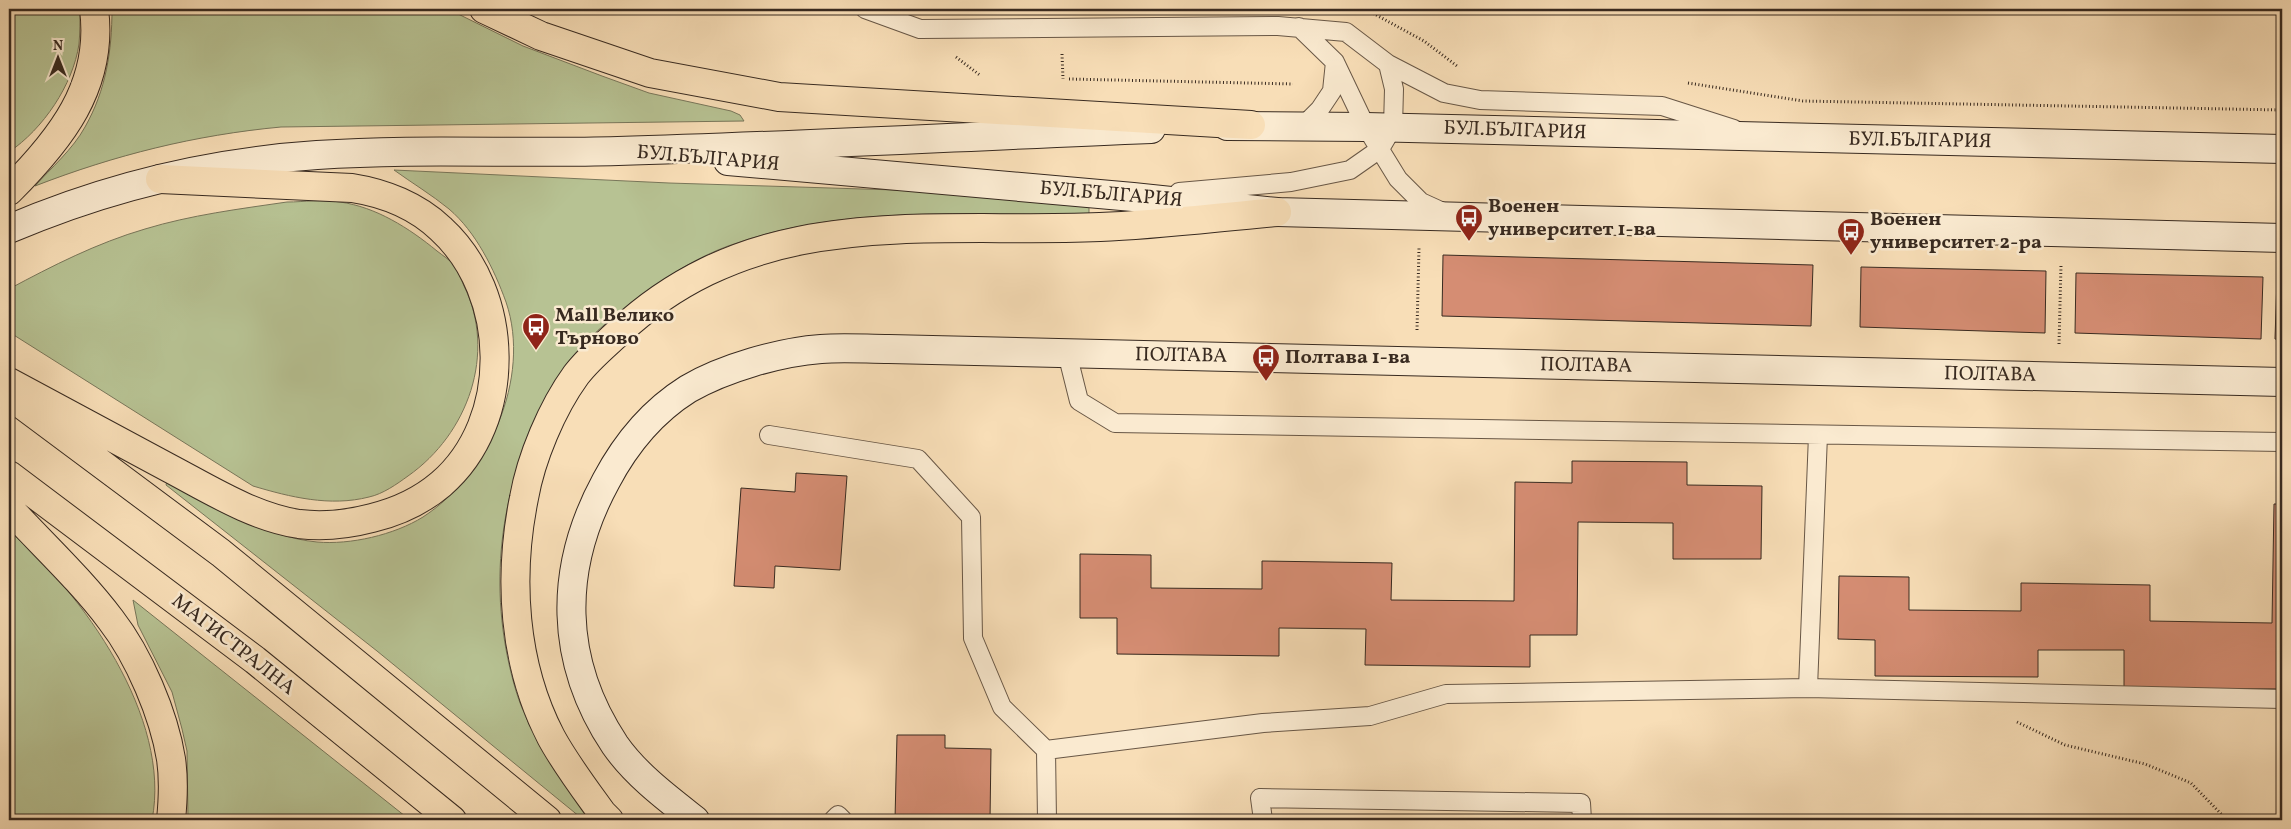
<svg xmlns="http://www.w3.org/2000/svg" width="2291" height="829" viewBox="0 0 2291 829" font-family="Vollkorn,serif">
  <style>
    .green { fill: #b7c293; stroke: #78765a }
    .building { fill: #d58d73; stroke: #382a20 }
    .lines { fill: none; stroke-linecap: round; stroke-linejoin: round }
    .lane-casing { stroke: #685746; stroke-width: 20 }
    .secondary-casing { stroke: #382a20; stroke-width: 30 }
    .primary-casing { stroke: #382a20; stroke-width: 30 }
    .path { stroke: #382a20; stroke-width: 3; stroke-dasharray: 1 2.5; stroke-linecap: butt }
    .lane { stroke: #faead0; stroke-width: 18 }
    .secondary { stroke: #faead0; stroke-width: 28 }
    .primary { stroke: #f8deb7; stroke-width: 28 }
    .labels { text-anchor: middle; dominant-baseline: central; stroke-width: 5; stroke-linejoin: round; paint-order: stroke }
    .street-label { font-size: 20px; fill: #382a20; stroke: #faead0 }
    .poi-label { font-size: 20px; font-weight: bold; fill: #382a20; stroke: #faead0; text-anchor: start }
  </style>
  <rect width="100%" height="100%" fill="#f8deb7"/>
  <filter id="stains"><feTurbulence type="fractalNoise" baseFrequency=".004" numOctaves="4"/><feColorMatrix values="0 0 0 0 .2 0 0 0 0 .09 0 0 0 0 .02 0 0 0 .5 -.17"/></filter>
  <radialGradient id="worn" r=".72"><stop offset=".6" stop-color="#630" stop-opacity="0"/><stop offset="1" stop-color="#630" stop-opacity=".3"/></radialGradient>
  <path class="green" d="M9 9H80C80 20 80 32 79 44 73 85 43 129 9 152Z
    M112 9H448L523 46 602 76 649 93 731 111 740 115 744 121 281 127C195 135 115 155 35 186 51 168 73 149 85 127 106 90 112 51 112 9Z
    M394 170 669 183 1089 196V215C970 215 842 204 728 246 696 258 669 275 642 296 618 313 593 332 574 355 560 372 549 393 539 414 497 501 488 597 516 691 530 737 560 775 588 813L580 817 377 651 166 485 167 481C214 504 264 537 317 542 350 545 394 535 423 517 488 475 532 378 506 302 494 269 476 232 449 209 432 195 412 183 394 170Z
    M287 202C304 202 323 199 340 202 376 207 409 228 437 251 442 255 450 260 454 265 458 271 461 279 464 286 497 353 468 434 408 476 397 484 383 494 369 497 330 507 290 497 253 486L9 332V289C52 266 97 243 145 229 191 215 239 209 287 202Z
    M9 531C83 593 172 718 152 820H9Z
    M133 600 410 820H188L187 751 182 729 172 692 138 625Z"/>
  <path class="building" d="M1443 255 1813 265 1811 326 1442 316Z
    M1861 267 2046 271 2045 333 1860 327Z
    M2076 273 2263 277 2261 339 2075 333Z
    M2277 278H2282V340L2275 339Z
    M1572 461 1687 462V485L1762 486 1761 559H1673V523L1578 522 1577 635H1530V667L1365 665 1366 629 1279 628V656L1117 654V618H1080V554L1151 555V588L1262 589V561L1392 563 1391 600 1514 601 1515 482 1572 483Z
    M796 473 847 476 840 570 775 566 774 588 734 586 741 488 795 492Z
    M2274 504H2282V689L2124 688V650H2038V677L1875 676V640L1838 639 1839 576 1909 577V610L2021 611V583L2150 585V621L2272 623Z
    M897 735H945V748L991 749 990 820H895Z
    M1291 817 1397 820H1291Z"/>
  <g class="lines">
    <defs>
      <path id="lane" d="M865 9 920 29 1278 26 1346 32 1388 64 1444 93 1480 100 1662 106 1734 129
        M1299 27 1335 62 1366 127 1398 179 1421 202 1443 212
        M1303 126 1320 109 1332 91 1335 62
        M1179 192 1291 182 1350 170 1380 149 1393 127 1394 89 1388 64
        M1067 353 1079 401 1115 423 2282 442
        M769 435 918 459 971 517 973 638 1002 707 1046 750 1263 723 1370 716 1446 694 1808 688 2282 699
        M1808 688 1818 435
        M1046 750 1047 820
        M833 820 838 815 843 820
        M1263 820 1260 798 1581 803 1582 820"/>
      <path id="secondary" d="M1227 126 1366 127 2282 149
        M728 161 1133 197 1277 212 2282 238
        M9 229C107 187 211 162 317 155 417 148 518 154 618 151 796 146 974 136 1151 129
        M695 820C667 798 636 775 615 745 559 661 558 569 606 481 625 445 653 411 688 389 724 368 780 352 821 349 843 347 867 349 889 349L2282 382"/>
      <path id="primary" d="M484 9 541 36 650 73 779 97 1251 125
        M9 191C60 140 104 86 94 9
        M9 382C62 410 115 439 169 468 209 489 253 517 299 524 323 527 349 524 372 518 397 512 421 501 441 484 514 421 511 293 441 229 417 206 384 193 352 188L160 179
        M21 404 221 553 547 820
        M9 475 255 660 452 820
        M9 508C43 545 81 580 111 620 139 656 164 715 171 759 174 779 173 800 171 820
        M609 820 602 813C584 788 565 763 551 737 513 664 508 577 524 498 531 458 552 408 576 375 588 359 604 346 619 332 759 202 926 234 1100 227 1159 225 1218 217 1277 212"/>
    </defs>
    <use href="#lane" class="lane-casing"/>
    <use href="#secondary" class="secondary-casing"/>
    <use href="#primary" class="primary-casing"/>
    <path class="path" d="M1367 10 1424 41 1457 66
      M1062 54 1063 79
      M956 57 981 76
      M1069 79 1293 84
      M1688 83 1803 101 2282 110
      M1417 330 1419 248
      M2059 344 2061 265
      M2017 722 2065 745 2145 764 2191 783 2227 820"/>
    <use href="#lane" class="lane"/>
    <use href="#secondary" class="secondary"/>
    <use href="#primary" class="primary"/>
  </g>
  <defs>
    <symbol id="bus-pin" viewBox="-11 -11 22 30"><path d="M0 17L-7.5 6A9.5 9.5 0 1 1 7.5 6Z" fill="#8f2418" stroke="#faead0"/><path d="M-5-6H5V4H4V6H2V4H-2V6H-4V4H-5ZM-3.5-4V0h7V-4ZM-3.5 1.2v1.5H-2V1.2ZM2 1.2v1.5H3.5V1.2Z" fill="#fff"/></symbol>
  </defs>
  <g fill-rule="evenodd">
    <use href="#bus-pin" x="1453" y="202" width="32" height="43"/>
    <use href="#bus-pin" x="1835" y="216" width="32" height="43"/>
    <use href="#bus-pin" x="520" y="311" width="32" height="43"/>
    <use href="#bus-pin" x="1250" y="342" width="32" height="43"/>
  </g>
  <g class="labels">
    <g class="street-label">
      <text transform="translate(1515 131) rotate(2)">БУЛ.БЪЛГАРИЯ</text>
      <text transform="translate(1920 141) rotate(1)">БУЛ.БЪЛГАРИЯ</text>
      <text transform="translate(708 159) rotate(5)">БУЛ.БЪЛГАРИЯ</text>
      <text transform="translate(1111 195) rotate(5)">БУЛ.БЪЛГАРИЯ</text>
      <text transform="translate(1181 356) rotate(1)">ПОЛТАВА</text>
      <text transform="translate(1586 366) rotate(1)">ПОЛТАВА</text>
      <text transform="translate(1990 375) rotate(1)">ПОЛТАВА</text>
      <text transform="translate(233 645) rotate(38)">МАГИСТРАЛНА</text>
    </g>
    <g class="poi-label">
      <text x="1488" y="207">Военен<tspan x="1488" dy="23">университет 1-ва</tspan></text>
      <text x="1870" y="220">Военен<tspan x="1870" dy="23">университет 2-ра</tspan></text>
      <text x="555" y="316">Mall Велико<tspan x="555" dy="23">Търново</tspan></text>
      <text x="1285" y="358">Полтава 1-ва</text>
    </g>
  </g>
  <rect width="2291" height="829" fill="none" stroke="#f8deb7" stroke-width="30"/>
  <rect x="10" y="10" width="2271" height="809" fill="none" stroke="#382a20" stroke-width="2.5"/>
  <rect x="15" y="15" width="2261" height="799" fill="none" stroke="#382a20"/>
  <g transform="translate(58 58)" stroke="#faead0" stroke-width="4" paint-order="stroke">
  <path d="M0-4L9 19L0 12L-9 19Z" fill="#382a20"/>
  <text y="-8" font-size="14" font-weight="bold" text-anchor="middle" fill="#382a20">N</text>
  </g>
  <rect width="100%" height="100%" filter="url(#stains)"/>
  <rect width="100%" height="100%" fill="url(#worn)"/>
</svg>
